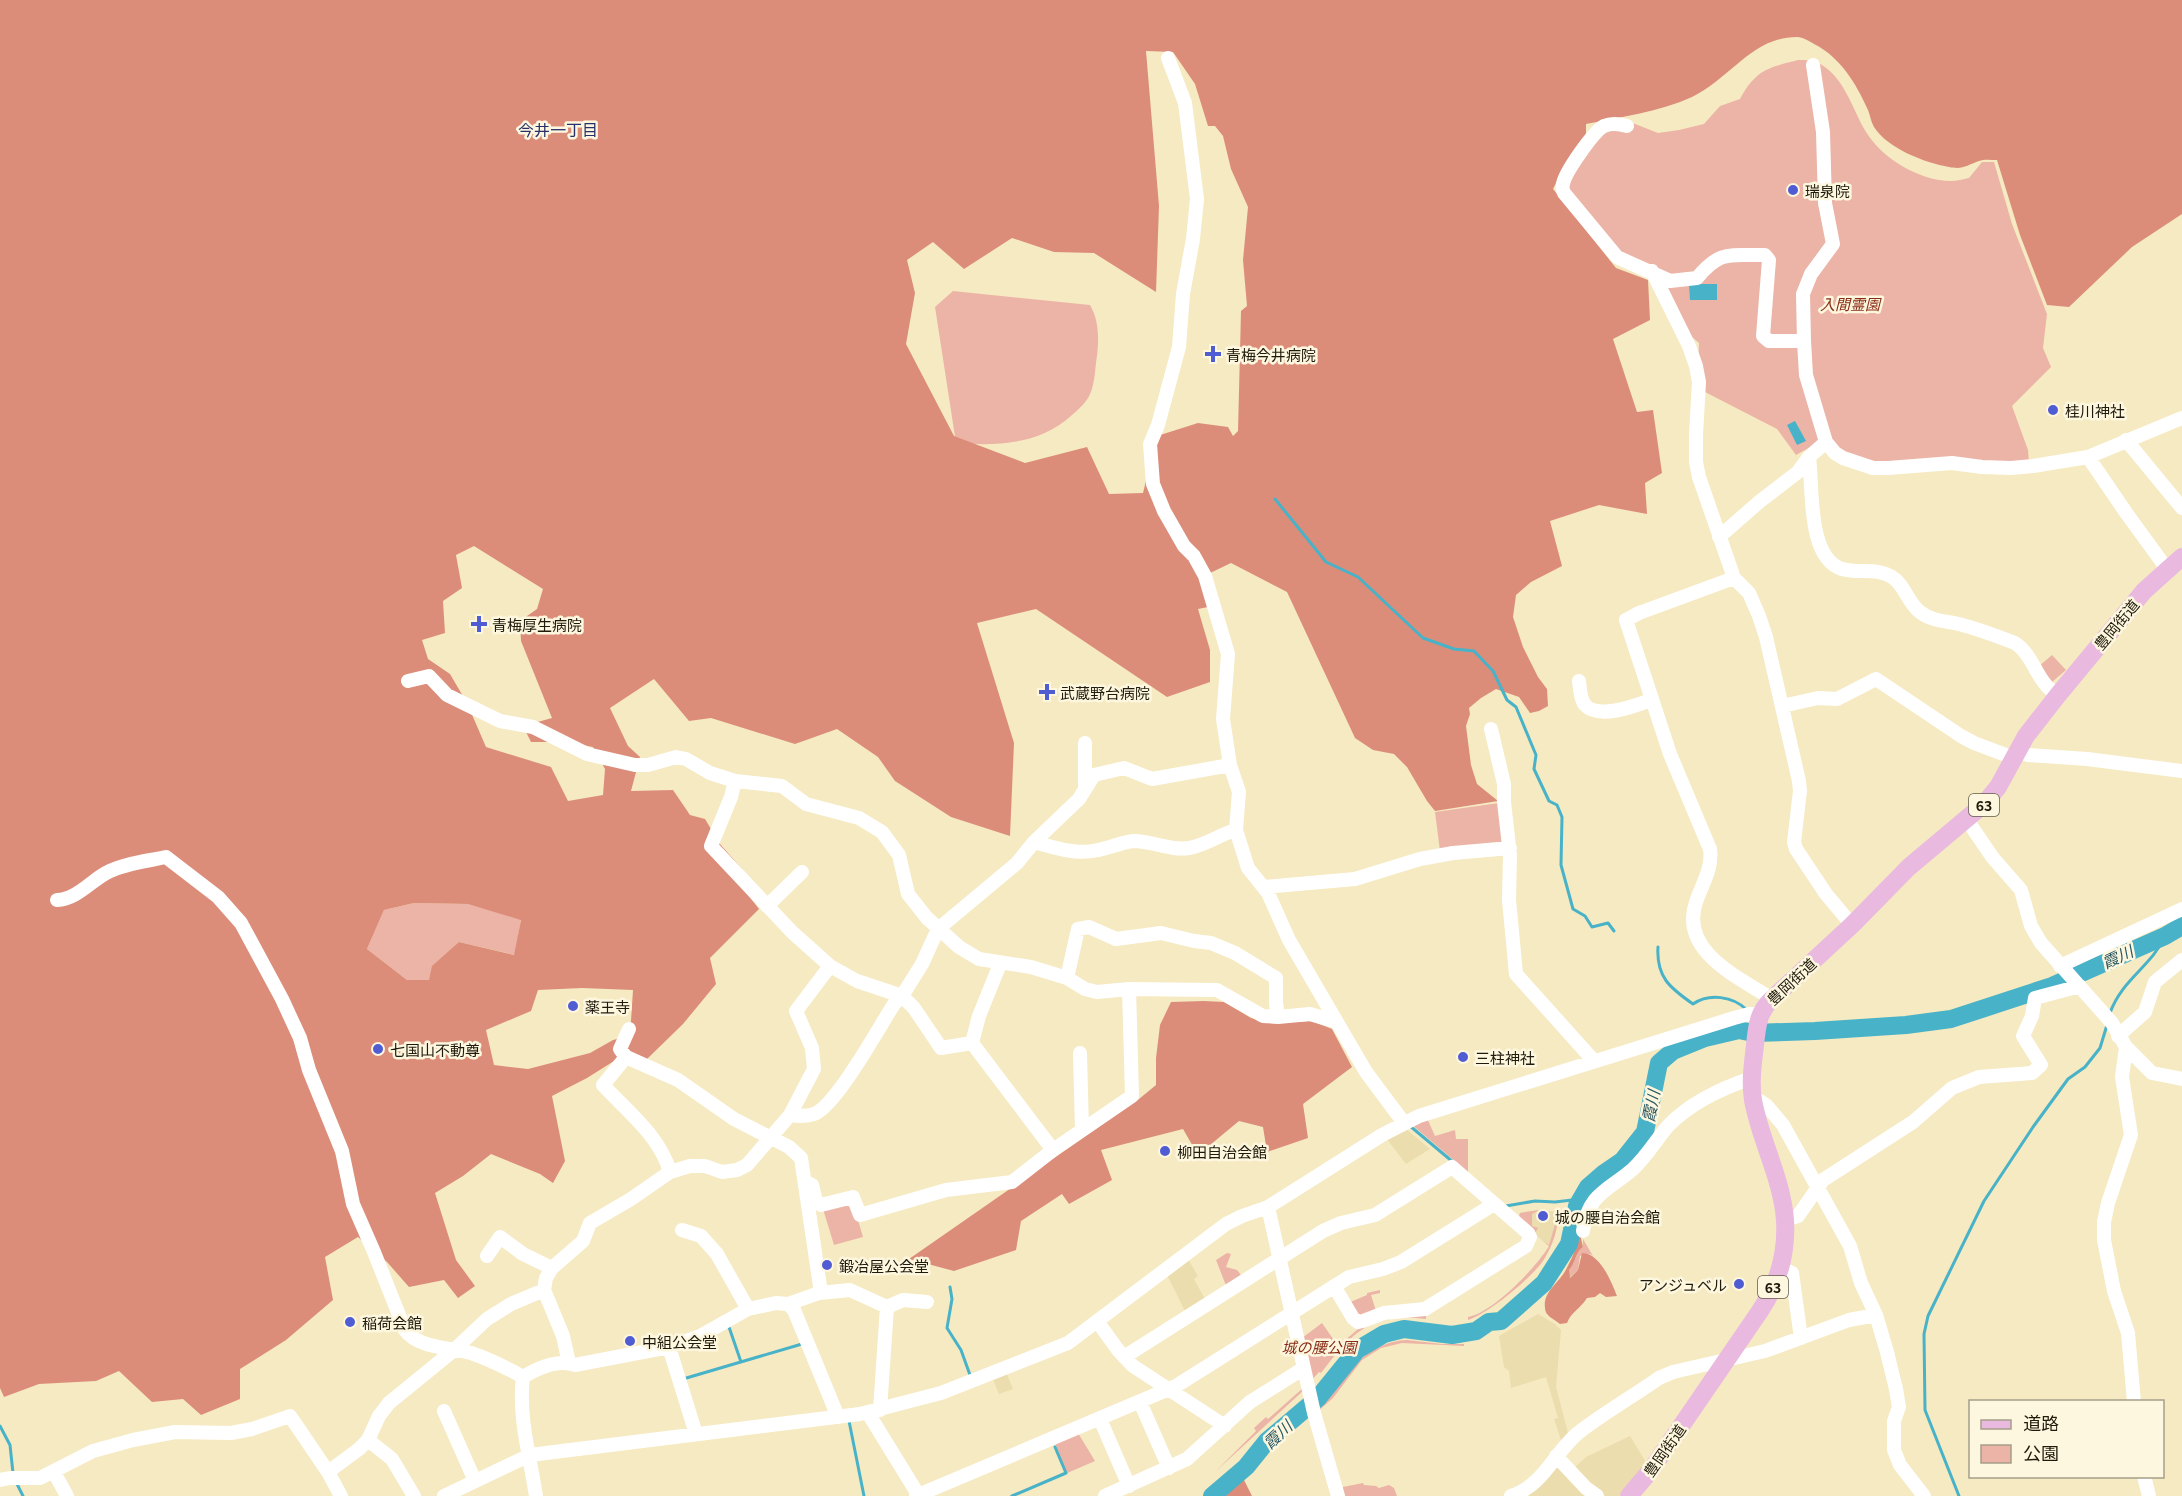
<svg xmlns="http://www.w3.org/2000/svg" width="2182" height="1496" viewBox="0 0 2182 1496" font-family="Georgia,'Noto Sans JP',serif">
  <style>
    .built { fill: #ebddad }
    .green { fill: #ebb4a6 }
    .forest { fill: #dc8d7a; fill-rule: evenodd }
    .water { fill: #48b2c8 }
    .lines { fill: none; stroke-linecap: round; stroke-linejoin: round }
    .stream { stroke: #48b2c8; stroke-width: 3 }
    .river { stroke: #48b2c8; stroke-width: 18 }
    .minor { stroke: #fff; stroke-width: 14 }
    .major { stroke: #e9b9e0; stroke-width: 18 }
    .poi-dot { fill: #505cd2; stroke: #fef7df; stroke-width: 2 }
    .labels { text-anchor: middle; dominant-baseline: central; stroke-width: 5; stroke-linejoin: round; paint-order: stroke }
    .shield { fill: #fef7df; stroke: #625c4b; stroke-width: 1.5 }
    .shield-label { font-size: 14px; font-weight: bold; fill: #1f1a0b }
    .poi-label { font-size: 15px; fill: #1f1a0b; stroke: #fef7df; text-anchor: start }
    .park-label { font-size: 15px; font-style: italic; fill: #882c17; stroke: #fef7df }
    .street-label { font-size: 15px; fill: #1f1a0b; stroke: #fef7df }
    .neighbourhood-label { font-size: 16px; fill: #29316a; stroke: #fef7df }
    .water-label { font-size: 16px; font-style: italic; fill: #285660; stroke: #fef7df }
  </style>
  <rect width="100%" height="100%" fill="#f6eac2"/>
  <path class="built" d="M1405 1128 1430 1149 1406 1164 1386 1138Z
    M1539 1210 1559 1212 1554 1238 1549 1246 1518 1220 1520 1213Z
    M1188 1259 1198 1276 1194 1279 1206 1301 1186 1313 1167 1275Z
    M1538 1314 1555 1324 1561 1330 1556 1387 1568 1433 1562 1443 1554 1419 1558 1418 1546 1377 1511 1388 1509 1371 1504 1367 1499 1336Z
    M1006 1372 1013 1389 999 1394 992 1377Z
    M1630 1436 1647 1464 1619 1496H1602L1572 1470 1586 1457Z
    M1555 1465 1589 1496H1520Z"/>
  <path class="green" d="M1798 60C1804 60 1811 60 1816 62 1844 74 1852 109 1866 132 1882 158 1919 181 1951 181 1957 181 1963 179 1969 178L1982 162H1994L2012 224 2047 314 2043 348 2051 367 2012 406 2028 450 2029 462 1878 464 1814 445 1796 455 1777 429 1705 392 1698 366 1699 343 1680 327 1658 278 1616 260 1560 193 1591 134 1630 122 1658 133 1679 130 1704 124 1720 106 1740 99C1756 70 1767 68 1798 60Z
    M953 291 1090 305C1100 322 1099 343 1096 363 1095 372 1094 386 1090 394 1087 402 1079 409 1072 415 1039 445 998 446 956 443L935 307Z
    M2052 655 2066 670 2052 682 2038 667Z
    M1499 803 1506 842 1440 851 1435 812Z
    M414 903 469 904 521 919 515 955 459 942 429 980H407L367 949 384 910Z
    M1427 1118 1435 1136 1455 1130 1456 1139H1468V1172L1411 1124Z
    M852 1200 863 1237 834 1245 823 1209Z
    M1539 1210 1532 1214V1226L1538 1228 1535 1233 1537 1236 1518 1220 1520 1213Z
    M1555 1225 1557 1226C1555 1238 1550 1250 1543 1261 1530 1279 1489 1313 1468 1320V1317C1492 1313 1536 1268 1549 1246L1542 1240 1549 1245Z
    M1583 1239 1593 1256 1590 1254 1580 1256 1578 1270 1569 1278V1270C1576 1263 1575 1252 1583 1247Z
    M1227 1253 1231 1254 1226 1267 1237 1270 1241 1275 1227 1288 1216 1260Z
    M1380 1290V1293L1371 1295 1376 1311 1356 1316 1348 1303 1367 1295V1293Z
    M1426 1314V1319C1371 1312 1352 1332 1321 1373L1319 1372 1311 1381 1302 1338 1322 1323 1338 1346 1357 1330 1377 1319Z
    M1407 1340 1442 1344H1464V1346L1402 1343 1381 1348 1362 1360 1333 1398 1316 1413 1361 1359C1375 1347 1389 1341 1407 1340Z
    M1303 1388 1304 1390 1216 1471 1256 1431 1254 1428 1266 1417 1268 1419Z
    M1078 1433 1095 1461 1014 1496H1009L1065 1472 1055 1443Z
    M1363 1483 1364 1485 1376 1486 1379 1488 1389 1485 1394 1488 1397 1496H1341L1338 1488Z"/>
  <path class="forest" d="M0 0H2182V214L2132 247 2069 307 2047 305 2020 235 1997 160C1991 160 1984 159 1979 161 1967 165 1963 170 1949 167 1925 163 1887 148 1874 127 1871 122 1870 115 1868 110 1856 83 1840 57 1814 44 1809 41 1803 37 1797 37 1752 37 1730 79 1692 97 1659 112 1621 117 1586 124V136L1563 169 1553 189 1616 268 1648 280 1650 320 1613 339 1637 412 1653 410 1662 473 1645 483 1647 514 1599 505 1550 521 1562 566 1531 582 1516 595 1513 617 1523 647 1538 677 1547 689 1548 706 1539 711 1530 713 1519 697 1496 689 1481 698 1469 708 1470 714 1466 726 1471 765 1477 784 1498 801 1435 811 1427 801 1407 767 1394 754 1373 750 1355 738 1287 592 1231 563 1208 574 1218 605 1198 609 1210 650V682L1167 697 1036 609 977 623 1014 743 1010 836 951 817 895 781 878 757 837 729 795 744 711 718 689 721 654 679 610 708 628 746 640 757 631 791 673 790 690 815 705 819 720 844 742 869 738 882 759 909 710 958 716 984 683 1024 647 1059 630 1051 587 1078 552 1096 565 1161 553 1183 540 1174 491 1154 463 1176 435 1193 456 1260 475 1286 458 1298 444 1280 409 1287 387 1262 358 1237 325 1257 333 1300 286 1340 240 1369V1399L201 1415 183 1399 152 1402 119 1371 96 1381 39 1384 4 1397 0 1388ZM1146 51 1173 52 1195 84 1208 126H1215L1223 136 1231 169 1248 207 1243 260 1247 306 1241 311 1238 431 1233 436 1228 427 1198 423 1157 436 1143 493 1109 494 1087 447 1025 463 954 436 906 344 915 293 907 260 933 242 964 269 1012 238 1054 252 1094 253 1156 292 1159 206ZM474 546 543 589 537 609 520 621 521 641 552 718 523 726 531 742H567L593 747 605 769 603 795 568 801 551 767 486 747 467 703 450 674 428 659 422 640 445 633 443 601 462 588 456 555ZM414 903 468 904 521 920 514 955 459 942 432 966 429 980H407L367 949 384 910ZM582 988 633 990 630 1036 613 1040 590 1053 528 1069 494 1065 486 1030 531 1011 538 990Z
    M1204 1001 1224 1002 1251 1018 1276 1023 1312 1021 1332 1029 1352 1067 1303 1104 1308 1138 1267 1152 1263 1127 1239 1121 1198 1155 1183 1129 1101 1150 1112 1180 1069 1204 1062 1194 1021 1221 1016 1250 954 1271 909 1259 1139 1099 1156 1085V1058L1160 1025 1171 1002Z
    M1580 1234 1583 1247C1575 1252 1576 1263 1569 1270L1570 1278 1578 1270 1582 1253C1600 1253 1611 1281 1617 1296L1606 1297 1600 1293 1595 1297 1587 1298C1581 1308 1571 1312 1567 1323L1560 1324C1554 1319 1545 1316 1545 1308 1543 1293 1556 1285 1564 1273 1571 1261 1577 1247 1580 1234Z
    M1243 1478 1252 1496H1223Z"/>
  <path class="water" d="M1689 284H1717V300H1690Z
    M1795 421 1806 441 1797 445 1787 425Z"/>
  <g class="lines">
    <path class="stream" d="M1275 499 1326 562 1358 577 1423 638 1454 649 1474 651 1493 671 1507 700 1516 707 1536 755 1534 769 1549 801 1557 805 1562 817 1561 865 1573 909 1585 916 1592 927 1608 923 1614 931
      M1658 947C1656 977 1670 988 1693 1004 1709 993 1733 996 1747 1010
      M2110 1013C2122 979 2152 966 2165 936
      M1410 1126 1453 1162
      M1506 1206 1535 1201 1555 1202 1581 1199
      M950 1287 952 1299 947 1328 961 1350 970 1375
      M729 1327 741 1362
      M683 1379 802 1344
      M849 1421 864 1496
      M0 1426 10 1445 13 1473
      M17 1484 23 1496
      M1012 1496 1066 1473 1055 1447
      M1959 1496 1925 1410 1924 1334 1928 1316 1984 1201 2033 1127 2068 1079 2085 1067 2100 1048 2107 1025"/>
    <path class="river" d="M1212 1496 1246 1467 1267 1441 1318 1398 1357 1350 1384 1334 1404 1329 1452 1335 1476 1331 1489 1322 1501 1321 1544 1283 1569 1244 1577 1206 1588 1187 1603 1174 1622 1161 1645 1132 1659 1063 1673 1051 1705 1038 1739 1030 1753 1033 1815 1031 1906 1025 1951 1019 2052 986 2165 936 2182 926"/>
    <path class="minor" d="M1168 58 1185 103 1197 199 1193 239 1183 294 1179 347 1158 425 1150 444 1153 484 1164 511 1184 546 1194 556 1205 576 1228 654 1223 719 1230 765 1239 792 1236 830 1248 868 1268 893 1289 940 1366 1072 1404 1123
      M1813 65 1823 132 1825 203 1833 244 1811 274 1803 294 1804 341 1806 375 1826 442 1835 453 1843 458 1873 468H1888L1952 463 1982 467 2011 468 2033 466 2088 457 2182 418
      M1627 126C1620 124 1611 123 1604 126 1594 131 1565 172 1563 184 1562 186 1563 191 1564 193L1617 257 1670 281 1697 278C1721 249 1730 256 1765 255L1769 260 1763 336 1769 341H1804
      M1652 271 1689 346 1696 366 1699 382 1696 435V462L1699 477 1734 578 1749 593 1759 616 1766 637 1799 781 1800 791 1794 842 1796 849 1826 894 1852 925
      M2126 440 2182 508
      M1809 457C1813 488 1807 558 1842 569 1859 574 1876 567 1892 577 1904 584 1908 603 1920 612 1931 621 1946 621 1959 624 1978 629 1997 636 2015 643 2035 656 2036 683 2058 695
      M2088 457 2127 514 2167 569
      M1719 537 1759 502 1798 472 1809 457 1826 442
      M1734 578 1639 613 1626 620 1670 754 1710 849C1713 868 1702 884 1696 902 1679 951 1738 977 1772 999
      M408 681 429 676 447 695 500 721 533 727 587 754 635 765H648L676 757 686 759 710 773 735 781 782 786 806 804 859 818 882 832 899 855 908 894 927 918 959 947 979 959 1031 967 1067 978 1085 989 1097 992 1129 989 1217 990 1263 1016 1278 1017 1310 1014 1337 1022
      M1579 681C1580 688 1580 699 1585 705 1599 720 1635 706 1651 700
      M1782 706 1818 698 1837 699 1876 679 1961 736 1974 743 2014 758
      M1491 729 1504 784V802L1510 855 1509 900 1516 974 1594 1061
      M2018 751 2028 755 2087 759 2182 771
      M735 781 731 797 711 846 792 932 830 966 857 981 902 996 914 1008 941 1048 972 1043
      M1085 788V743
      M1967 820 1993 858 2021 890 2031 926 2041 943 2112 1023 2126 1047 2152 1073 2182 1079
      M1034 842C1056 848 1075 855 1098 850 1110 848 1122 842 1134 841 1152 841 1171 851 1189 848 1207 845 1220 834 1236 830
      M1264 887 1355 879 1420 859 1453 853 1510 848
      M57 900C78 899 92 879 110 871 127 863 148 861 166 857L218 897 241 923 282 999 300 1038 309 1070 342 1151 353 1204 374 1252 405 1330C419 1349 451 1347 471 1353 489 1359 507 1368 523 1377
      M767 906 802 872
      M1000 964 979 1016 972 1043 1053 1150
      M2060 966 2182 909
      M1067 978 1078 929 1089 927 1116 939 1161 933 1194 941 1211 943 1235 953 1276 978V1003L1278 1017
      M629 1029 620 1049 626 1057 678 1080 734 1119 789 1147 801 1158 820 1286 819 1293
      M2118 1036 2145 1012 2155 982 2182 960
      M2126 1047 2122 1077 2131 1135 2108 1203 2104 1222V1240L2114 1291 2128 1333 2134 1402
      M1080 1053 1082 1130
      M626 1057 603 1085C627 1111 660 1136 670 1172
      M1753 1099 1760 1101 1767 1106 1783 1125 1850 1246 1861 1283 1876 1315 1887 1352 1896 1389 1899 1407 1894 1421V1450L1900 1465 1924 1496
      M790 1115C798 1116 806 1117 814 1114 836 1106 880 1026 894 1004L902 996 922 964 938 929 1017 863 1034 842 1079 799 1094 775 1124 768 1152 779 1230 765
      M805 1182 812 1185 816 1201 821 1205 853 1197 860 1215 946 1190 1012 1182 1053 1150 1132 1096 1129 989
      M1268 1207 1314 1413 1338 1496
      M1785 1220 1798 1216 1823 1180 1913 1122 1952 1088 1979 1077 2032 1073 2041 1065 2023 1036 2032 1016 2035 998 2080 986
      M682 1230 701 1236 717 1254 748 1309
      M1583 1231C1588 1193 1609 1190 1633 1169 1647 1156 1656 1140 1668 1126 1690 1103 1722 1088 1752 1078
      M487 1256 500 1237 523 1254 552 1268
      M1780 1268 1792 1273 1801 1338
      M788 1304 794 1310 838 1417
      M1097 1321 1118 1350 1133 1366 1225 1426
      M669 1347 696 1434
      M1124 1357 1323 1231 1341 1223 1375 1215 1452 1167 1528 1233 1530 1237 1526 1246 1425 1309 1384 1313 1363 1321 1358 1322 1353 1318 1334 1286
      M569 1363 563 1336 544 1290 546 1278 552 1268 583 1241 590 1223 631 1199 670 1172 690 1166H705L722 1172 737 1170 747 1165 790 1115 814 1069 812 1048 796 1011 830 966
      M1140 1402 1169 1468
      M880 1410 887 1307
      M444 1411 475 1481
      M868 1413 919 1496
      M1100 1419 1129 1486
      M368 1440 392 1459 414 1496
      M1556 1456 1586 1488 1597 1496
      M54 1472 67 1496
      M328 1472 359 1449 368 1440 379 1416 389 1403 454 1350 487 1319 511 1304 544 1290
      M2144 1476 2149 1496
      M0 1480 10 1478H40L93 1451 133 1440 175 1432 231 1433 252 1429 290 1416 328 1472 341 1496
      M444 1496 530 1455 860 1414 941 1393 1068 1343 1226 1224 1242 1216 1268 1207 1382 1135 1419 1116 1734 1018 1749 1014H1760
      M536 1496C530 1457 518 1416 523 1377 538 1368 558 1359 575 1365L669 1347 700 1336 748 1309 776 1303 788 1304 819 1293 850 1290 887 1307 903 1300 927 1302
      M916 1496 1176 1386 1349 1277 1383 1269 1401 1262 1494 1204
      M1105 1496 1187 1459 1250 1402 1304 1368
      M1511 1496C1543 1486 1554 1453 1578 1433 1604 1413 1632 1397 1659 1378L1673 1372 1765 1351 1849 1320 1876 1315"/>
    <path class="major" d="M1629 1496 1651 1470 1760 1311C1778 1284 1787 1252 1785 1220 1782 1178 1760 1140 1753 1100 1750 1081 1753 1063 1755 1045 1757 1026 1758 1012 1772 999L1852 925 1909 867 1984 804 1998 787 2026 736 2058 695 2144 591 2182 557"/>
  </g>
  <g class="poi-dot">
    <circle cx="1793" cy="190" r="6"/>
    <path d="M1210 345h6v6h6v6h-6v6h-6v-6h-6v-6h6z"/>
    <circle cx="2053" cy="410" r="6"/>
    <path d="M476 615h6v6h6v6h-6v6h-6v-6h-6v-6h6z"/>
    <path d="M1044 683h6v6h6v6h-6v6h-6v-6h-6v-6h6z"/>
    <circle cx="573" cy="1006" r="6"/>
    <circle cx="378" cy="1049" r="6"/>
    <circle cx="1463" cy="1057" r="6"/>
    <circle cx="1165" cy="1151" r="6"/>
    <circle cx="1543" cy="1216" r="6"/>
    <circle cx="827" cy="1265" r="6"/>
    <circle cx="1739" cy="1284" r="6"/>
    <circle cx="350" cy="1322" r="6"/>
    <circle cx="630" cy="1341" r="6"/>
  </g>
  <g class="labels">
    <g class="shield">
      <rect x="1969" y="794" width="30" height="22" rx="4.5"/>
      <rect x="1758" y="1276" width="30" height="22" rx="4.5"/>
    </g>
    <g class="shield-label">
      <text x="1984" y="805">63</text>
      <text x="1773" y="1287">63</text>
    </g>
    <g class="poi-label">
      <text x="1805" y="190">瑞泉院</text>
      <text x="1226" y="354">青梅今井病院</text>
      <text x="2065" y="410">桂川神社</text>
      <text x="492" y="624">青梅厚生病院</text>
      <text x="1060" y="692">武蔵野台病院</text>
      <text x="585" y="1006">薬王寺</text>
      <text x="390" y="1049">七国山不動尊</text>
      <text x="1475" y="1057">三柱神社</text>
      <text x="1177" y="1151">柳田自治会館</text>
      <text x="1555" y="1216">城の腰自治会館</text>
      <text x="839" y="1265">鍛冶屋公会堂</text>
      <text x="1727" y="1284" text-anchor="end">アンジュベル</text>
      <text x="362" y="1322">稲荷会館</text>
      <text x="642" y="1341">中組公会堂</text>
    </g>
    <g class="park-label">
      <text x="1850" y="303">入間霊園</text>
      <text x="1319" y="1346">城の腰公園</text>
    </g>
    <g class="street-label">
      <text transform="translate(2116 624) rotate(-50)">豊岡街道</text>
      <text transform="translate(1791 981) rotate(-43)">豊岡街道</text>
      <text transform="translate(1664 1450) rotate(-55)">豊岡街道</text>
    </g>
    <g class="neighbourhood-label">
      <text x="558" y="129">今井一丁目</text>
    </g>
    <g class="water-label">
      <text transform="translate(2117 956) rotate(-25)">霞川</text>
      <text transform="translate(1650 1106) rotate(-79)">霞川</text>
      <text transform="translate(1277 1434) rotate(-43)">霞川</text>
    </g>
  </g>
  <rect x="1969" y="1400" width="195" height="78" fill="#fef7df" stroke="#a59f8a" stroke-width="1.5"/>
  <rect x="1981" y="1420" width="30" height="9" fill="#e9b9e0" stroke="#a59f8a" stroke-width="1.5"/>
  <text x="2023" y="1430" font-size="18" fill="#1f1a0b">道路</text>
  <rect x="1981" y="1445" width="30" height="18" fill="#ebb4a6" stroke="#a59f8a" stroke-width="1.5"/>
  <text x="2023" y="1460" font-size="18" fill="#1f1a0b">公園</text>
</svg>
